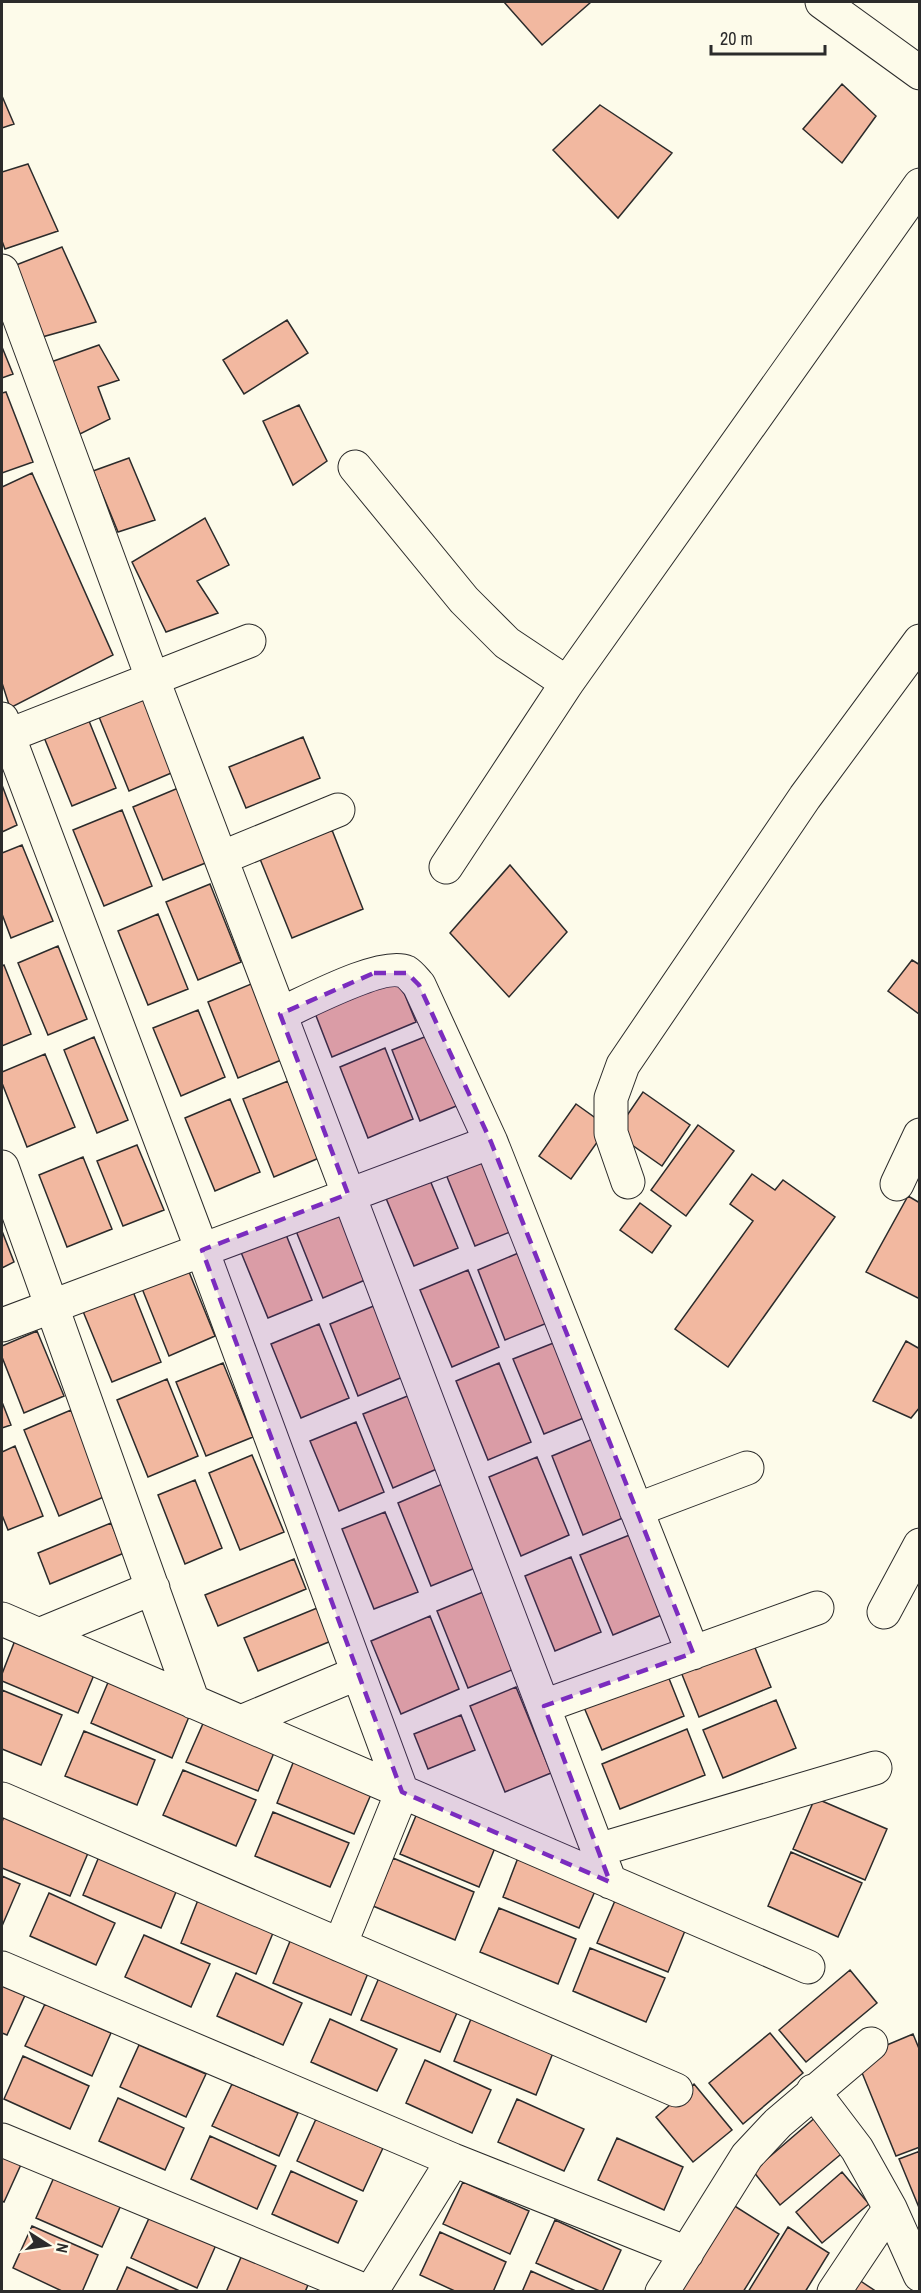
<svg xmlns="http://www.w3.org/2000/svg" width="921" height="2293" viewBox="0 0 921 2293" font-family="'Archivo Narrow',sans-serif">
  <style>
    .building { fill: #f2b8a0; stroke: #2b2b2b; stroke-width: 1.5 }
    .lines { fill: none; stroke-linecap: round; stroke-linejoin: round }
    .minor-casing { stroke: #2b2b2b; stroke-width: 35 }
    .minor { stroke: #fdfbea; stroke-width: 33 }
    .marked { fill: #7b2cbf; fill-opacity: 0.2; stroke: #7b2cbf; stroke-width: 4.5; stroke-dasharray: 12 8; stroke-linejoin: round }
  </style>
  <rect width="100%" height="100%" fill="#fdfbea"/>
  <path class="building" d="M504 2H591L542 45Z
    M842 84 876 116 842 163 803 129Z
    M2 96 14 124 2 128Z
    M600 105 672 153 618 218 553 150Z
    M28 164 58 231 5 249 2 241V172Z
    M62 247 96 322 42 337 11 267Z
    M287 320 308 353 244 394 223 360Z
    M99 345 119 380 98 387 110 419 80 434 51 362Z
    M2 347 13 374 2 378Z
    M6 392 33 462 2 473V393Z
    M299 405 327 461 293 485 263 421Z
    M129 458 155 520 118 532 93 471Z
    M32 473 113 655 10 708 2 683V487Z
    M205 518 229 565 197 581 218 613 166 632 132 562Z
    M144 693 176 771 129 791 97 712Z
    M85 711 116 788 72 806 41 730Z
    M303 737 320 778 246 808 229 767Z
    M2 785 17 825 2 832Z
    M183 786 213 860 163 880 133 807Z
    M122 810 152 886 104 906 73 830Z
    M332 830 363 909 292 938 260 859Z
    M22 845 53 921 11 938 2 914V853Z
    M510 865 567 932 509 997 450 933Z
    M210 884 241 962 198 980 166 902Z
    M158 914 188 989 148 1005 118 931Z
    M58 946 87 1019 48 1035 18 963Z
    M912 960 920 965 919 1014 888 991Z
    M4 965 31 1034 2 1046V966Z
    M396 973 416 1022 332 1057 313 1008Z
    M256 982 286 1058 238 1078 208 1002Z
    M198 1010 225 1077 181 1096 153 1028Z
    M437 1032 466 1102 420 1121 392 1050Z
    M94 1037 128 1120 97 1133 64 1050Z
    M385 1048 413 1119 368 1138 340 1067Z
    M45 1054 75 1127 27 1147 2 1083V1072Z
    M288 1081 319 1158 274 1177 243 1099Z
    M643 1092 690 1125 662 1166 615 1133Z
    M230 1099 260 1172 215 1191 185 1118Z
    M576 1104 608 1127 571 1179 539 1156Z
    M698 1125 734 1151 686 1216 651 1190Z
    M137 1145 164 1210 123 1226 97 1161Z
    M488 1148 520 1228 475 1246 443 1167Z
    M83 1157 112 1229 67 1247 39 1175Z
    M427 1173 458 1248 414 1266 383 1191Z
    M752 1174 775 1190 783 1180 835 1217 728 1367 675 1329 753 1221 730 1204Z
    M908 1196 920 1203V1299L866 1272Z
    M341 1201 372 1277 323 1298 292 1221Z
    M640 1203 671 1226 652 1253 620 1230Z
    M283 1227 312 1300 268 1318 238 1245Z
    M2 1231 14 1262 2 1268Z
    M528 1249 557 1319 505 1340 478 1270Z
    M185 1262 215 1336 169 1356 139 1281Z
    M468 1270 499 1347 452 1367 420 1290Z
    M130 1284 161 1362 112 1382 80 1304Z
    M376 1305 405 1376 358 1396 330 1324Z
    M319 1324 349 1398 301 1418 271 1344Z
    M37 1331 64 1396 24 1413 2 1357V1346Z
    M561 1340 591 1415 544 1434 513 1359Z
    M906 1341 920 1349V1407L911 1418 873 1401Z
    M223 1363 253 1437 206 1456 176 1382Z
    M499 1363 531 1442 488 1460 456 1381Z
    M167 1379 198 1456 148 1477 117 1400Z
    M410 1395 439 1468 393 1488 363 1414Z
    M2 1402 11 1425 2 1428Z
    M71 1410 106 1496 59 1516 24 1430Z
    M356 1422 384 1492 339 1511 310 1441Z
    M600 1436 632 1514 583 1535 552 1456Z
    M15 1446 43 1516 8 1530 2 1515V1452Z
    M252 1455 284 1532 240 1550 209 1473Z
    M537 1457 569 1535 521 1556 489 1477Z
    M195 1480 222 1548 185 1564 158 1495Z
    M447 1482 480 1566 431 1586 398 1503Z
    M385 1512 418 1592 374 1609 342 1529Z
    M111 1523 124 1553 50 1584 38 1553Z
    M632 1534 664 1614 613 1635 580 1555Z
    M571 1557 601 1632 555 1651 525 1576Z
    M294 1559 306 1589 218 1626 205 1595Z
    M488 1590 519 1667 468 1688 437 1611Z
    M322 1606 336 1639 258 1671 244 1638Z
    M430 1616 459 1689 401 1714 371 1641Z
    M19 1630 99 1663 78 1713 2 1681V1674Z
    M751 1638 771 1687 699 1717 679 1667Z
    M666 1671 684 1716 602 1750 583 1705Z
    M112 1673 193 1707 172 1758 91 1723Z
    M516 1687 551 1773 505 1792 470 1706Z
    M2 1690 62 1715 41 1765 2 1749Z
    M776 1700 796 1748 723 1778 703 1730Z
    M461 1715 475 1750 428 1769 414 1734Z
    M205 1719 276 1748 258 1791 186 1762Z
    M687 1729 705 1775 620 1809 602 1764Z
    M84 1731 155 1760 137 1805 65 1776Z
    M297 1753 375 1785 354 1834 277 1803Z
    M183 1770 256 1800 236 1846 163 1815Z
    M815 1798 887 1829 865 1880 793 1849Z
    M420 1806 499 1838 479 1887 400 1854Z
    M6 1810 91 1846 70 1896 2 1868V1822Z
    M273 1812 349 1843 330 1887 255 1856Z
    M103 1847 181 1880 161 1928 83 1895Z
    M521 1850 599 1882 579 1928 503 1897Z
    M791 1852 862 1883 838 1937 768 1906Z
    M393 1858 474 1892 455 1940 373 1906Z
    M2 1876 20 1884 2 1926Z
    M202 1890 278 1921 256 1974 181 1943Z
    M49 1893 115 1923 96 1965 30 1936Z
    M617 1896 687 1926 668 1972 597 1943Z
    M499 1908 576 1939 558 1984 480 1952Z
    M295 1929 373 1961 351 2015 273 1983Z
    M144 1935 210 1964 191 2007 125 1977Z
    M590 1948 665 1978 646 2022 573 1991Z
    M384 1966 463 1999 440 2052 361 2020Z
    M850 1970 877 2003 806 2062 779 2030Z
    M236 1973 302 2003 283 2045 217 2016Z
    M2 1982 26 1993 7 2035 2 2033Z
    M45 2004 111 2033 92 2076 25 2046Z
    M475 2009 557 2043 536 2095 454 2061Z
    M330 2019 397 2049 377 2091 311 2062Z
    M770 2033 803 2073 743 2124 709 2083Z
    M913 2034 920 2051V2147L896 2156 856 2058Z
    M139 2045 206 2074 186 2117 120 2087Z
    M23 2056 89 2086 70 2129 4 2099Z
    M425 2060 491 2090 472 2133 406 2103Z
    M232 2084 298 2113 279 2156 212 2126Z
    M694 2084 732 2130 693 2162 656 2117Z
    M118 2098 184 2128 165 2170 99 2141Z
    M517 2099 584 2129 564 2171 498 2142Z
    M817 2116 846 2150 780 2205 753 2171Z
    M316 2119 383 2148 363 2191 297 2161Z
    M210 2136 276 2166 257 2209 191 2179Z
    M617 2138 683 2167 664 2210 598 2180Z
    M2 2150 23 2160 4 2202 2 2201Z
    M920 2151V2210L899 2159Z
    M291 2171 357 2201 338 2243 272 2214Z
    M842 2172 869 2204 822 2243 796 2212Z
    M55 2175 121 2205 102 2247 36 2218Z
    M463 2182 529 2211 510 2254 443 2224Z
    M722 2198 779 2234 743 2292H664Z
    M150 2216 216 2245 197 2288 131 2258Z
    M555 2220 621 2250 602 2292 536 2263Z
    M32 2226 98 2255 82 2292H64L13 2268Z
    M788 2227 829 2253 805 2292H748Z
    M440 2232 506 2262 493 2292H457L420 2275Z
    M242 2255 308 2285 305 2292H226Z
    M127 2267 182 2292H116Z
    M531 2271 578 2292H522Z
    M856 2278 877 2292H848Z"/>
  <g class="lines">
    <defs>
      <path id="minor" d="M822 2 920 73
        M2 271 153 680 610 1882
        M355 467 464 600 507 643 567 683
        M2 719 202 1250 402 1792 340 1945
        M2 738 249 641
        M221 858 338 810
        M446 867 567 683 920 185
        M280 1014C305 1003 383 961 406 972 411 975 416 982 419 985L491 1142
        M2 1167 193 1702
        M628 1182 611 1133V1098L623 1065 805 797 920 641
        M897 1184 920 1135
        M2 1325 491 1142 693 1653
        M636 1510 747 1468
        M884 1612 920 1545
        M2 1619 808 1967
        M39 1635 153 1588
        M544 1706 817 1608
        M241 1722 358 1673
        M2 1799 676 2090
        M598 1850 875 1768
        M2 1968 453 2160 687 2253
        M813 2091 857 2149 890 2208 920 2275
        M2 2140 368 2292
        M371 2292 453 2160
        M662 2292 747 2156 778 2123 871 2044
        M834 2292 890 2208"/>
    </defs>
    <use href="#minor" class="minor-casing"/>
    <use href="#minor" class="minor"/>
  </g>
  <path class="marked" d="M374 973H407L419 985 491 1142 693 1653 544 1706 610 1882 402 1792 202 1250 348 1194 280 1014Z"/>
  <rect width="921" height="2293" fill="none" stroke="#2b2b2b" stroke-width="6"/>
  <g transform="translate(48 2245) rotate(102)" stroke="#fdfbea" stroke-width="4.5" paint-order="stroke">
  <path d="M0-4.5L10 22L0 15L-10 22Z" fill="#2b2b2b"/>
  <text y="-9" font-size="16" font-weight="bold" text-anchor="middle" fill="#2b2b2b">N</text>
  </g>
  <path d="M711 45v9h114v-9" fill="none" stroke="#2b2b2b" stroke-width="3"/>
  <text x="720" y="45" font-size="18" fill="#2b2b2b" stroke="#fdfbea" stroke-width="4.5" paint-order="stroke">20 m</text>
</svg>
